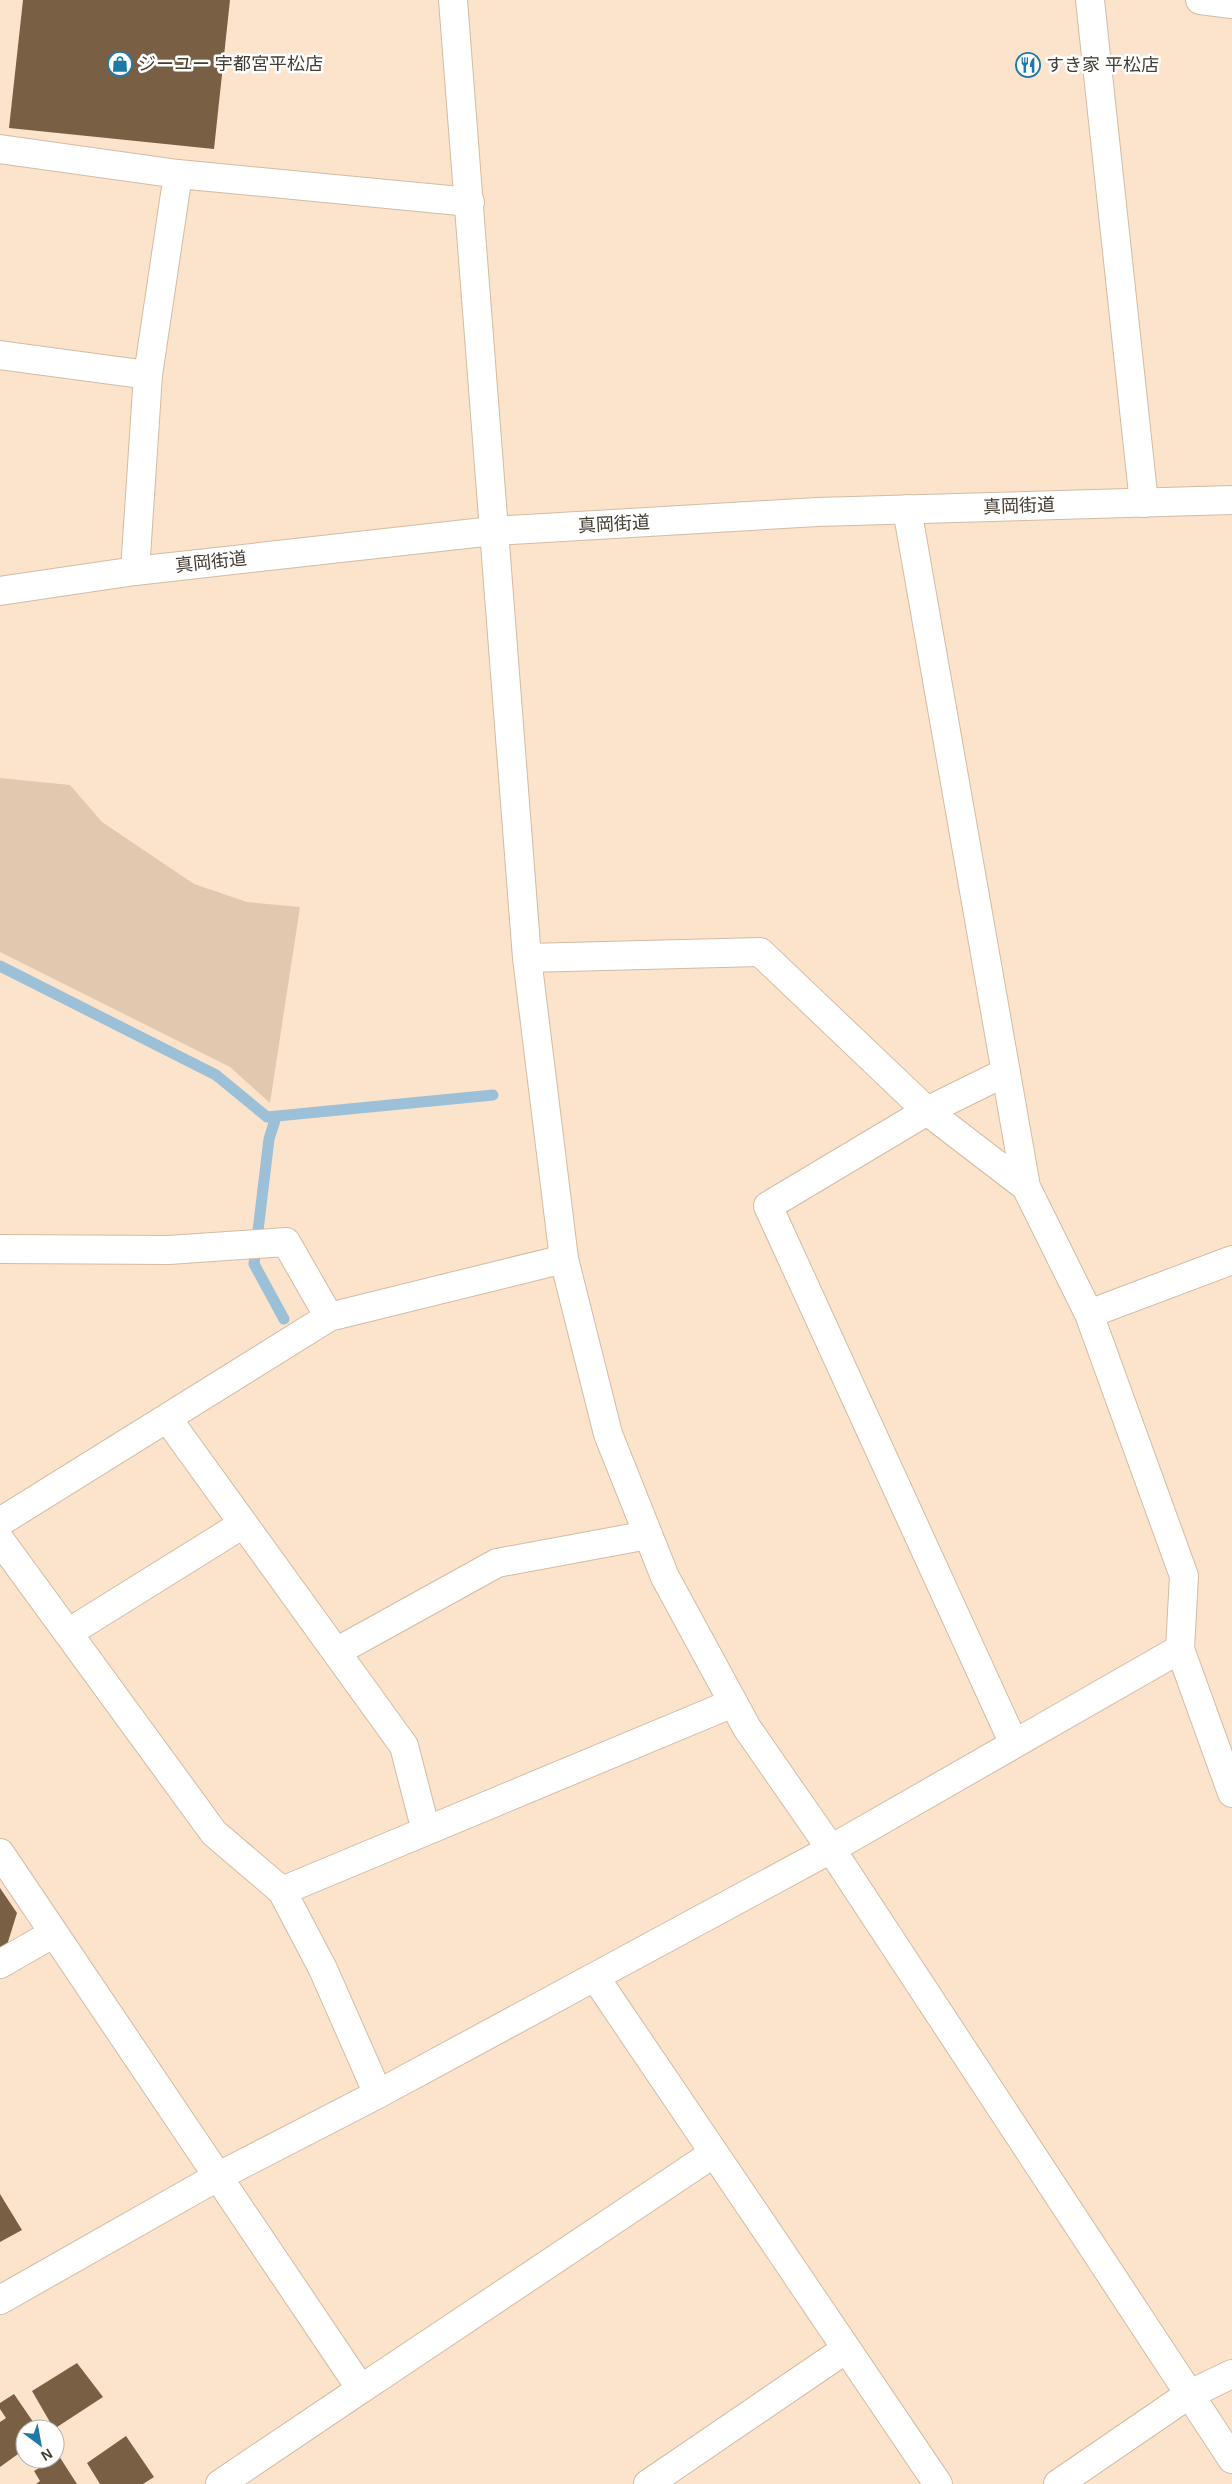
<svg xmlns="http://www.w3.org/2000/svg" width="1232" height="2484" viewBox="0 0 1232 2484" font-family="Helvetica,'Noto Sans JP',sans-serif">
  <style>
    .green { fill: #e1c8ae }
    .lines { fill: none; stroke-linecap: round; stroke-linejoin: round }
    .stream { stroke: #9cc0d7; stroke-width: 11 }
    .building { fill: #796045 }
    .street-casing { stroke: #d3bba4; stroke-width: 30 }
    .secondary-casing { stroke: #d3bba4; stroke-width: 30 }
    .primary-casing { stroke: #d3bba4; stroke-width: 30 }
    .street { stroke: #fff; stroke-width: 28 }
    .secondary { stroke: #fff; stroke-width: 28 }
    .primary { stroke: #fff; stroke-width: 28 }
    .labels { text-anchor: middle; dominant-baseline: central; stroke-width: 5; stroke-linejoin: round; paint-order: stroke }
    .poi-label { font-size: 18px; fill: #443b31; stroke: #fff; text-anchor: start }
    .street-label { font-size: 18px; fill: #443b31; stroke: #fff }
  </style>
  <rect width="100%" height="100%" fill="#fce4cc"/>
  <path class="green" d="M0 778 70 785 102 822 194 884 247 902 300 907 270 1103 230 1067 0 952Z"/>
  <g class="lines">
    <path class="stream" d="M0 966 216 1075 267 1117 493 1095
      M276 1117 269 1139 254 1264 284 1319"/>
  </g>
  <path class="building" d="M23 0H230L214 149 9 128Z
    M0 1888 17 1913 7 1945 0 1949Z
    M0 2194 22 2230 0 2242Z
    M77 2363 103 2397 54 2429 32 2391Z
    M14 2394 38 2429H25V2449L0 2467V2422L6 2418 0 2409V2403Z
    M126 2436 154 2477 143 2484H100L87 2463Z
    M59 2456 77 2484H36L40 2481 34 2471Z"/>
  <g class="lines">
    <defs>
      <path id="street" d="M1090 0 1144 503
        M0 149 178 174 470 202
        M0 355 148 375
        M907 509 1026 1187
        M135 571 148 375 178 174
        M527 958 760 952 927 1111 1026 1187 1089 1314 1184 1576 1180 1649 1232 1793
        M1006 1072 927 1111 768 1206 1014 1744
        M0 1249 169 1250 286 1242 329 1317
        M1089 1314 1232 1260
        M167 1418 404 1746 426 1831
        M0 1522 329 1317 564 1259
        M0 1540 214 1833 282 1891
        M68 1633 243 1524
        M336 1652 497 1563 648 1535
        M0 1853 361 2389 220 2484
        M0 1964 54 1933
        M595 1977 938 2484
        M378 2094 323 1969 282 1891 733 1703
        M0 2300 217 2177 378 2094 831 1849 1180 1649
        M361 2389 714 2153
        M648 2484 846 2349
        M1058 2484 1188 2395 1232 2374"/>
      <path id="secondary" d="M453 0 527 958 564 1259 608 1434 665 1577 747 1728 831 1849 1232 2459
        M0 591 135 571 493 531 817 512 1232 500"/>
      <path id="primary" d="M1200 0 1232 4"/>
    </defs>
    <use href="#street" class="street-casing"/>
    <use href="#secondary" class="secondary-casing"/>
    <use href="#primary" class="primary-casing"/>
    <use href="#street" class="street"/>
    <use href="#secondary" class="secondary"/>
    <use href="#primary" class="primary"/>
  </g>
  <defs>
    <symbol id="shop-ring" viewBox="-11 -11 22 22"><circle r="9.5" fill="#fff" stroke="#1f79a7" stroke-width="1.5"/><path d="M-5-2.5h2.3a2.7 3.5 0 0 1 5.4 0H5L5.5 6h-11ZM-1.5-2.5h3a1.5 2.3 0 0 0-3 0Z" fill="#1f79a7"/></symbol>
    <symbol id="restaurant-ring" viewBox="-11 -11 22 22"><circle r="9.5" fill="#fff" stroke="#1f79a7" stroke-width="1.5"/><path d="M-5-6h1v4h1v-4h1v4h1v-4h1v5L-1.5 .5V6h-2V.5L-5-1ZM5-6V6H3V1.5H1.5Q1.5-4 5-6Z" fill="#1f79a7"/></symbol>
  </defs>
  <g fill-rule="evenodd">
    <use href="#shop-ring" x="106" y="50" width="28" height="28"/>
    <use href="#restaurant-ring" x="1014" y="51" width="28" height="28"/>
  </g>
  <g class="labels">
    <g class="poi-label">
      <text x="138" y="64">ジーユー 宇都宮平松店</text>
      <text x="1046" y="65">すき家 平松店</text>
    </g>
    <g class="street-label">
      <text transform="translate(1019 506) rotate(-2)">真岡街道</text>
      <text transform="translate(614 524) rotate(-3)">真岡街道</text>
      <text transform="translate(211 562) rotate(-6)">真岡街道</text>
    </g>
  </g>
  <g transform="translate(40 2444) rotate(148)"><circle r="24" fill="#ffffff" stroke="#b4b1ad"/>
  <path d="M0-4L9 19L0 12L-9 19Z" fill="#1f79a7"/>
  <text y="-8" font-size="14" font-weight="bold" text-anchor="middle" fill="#443b31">N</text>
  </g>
</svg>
